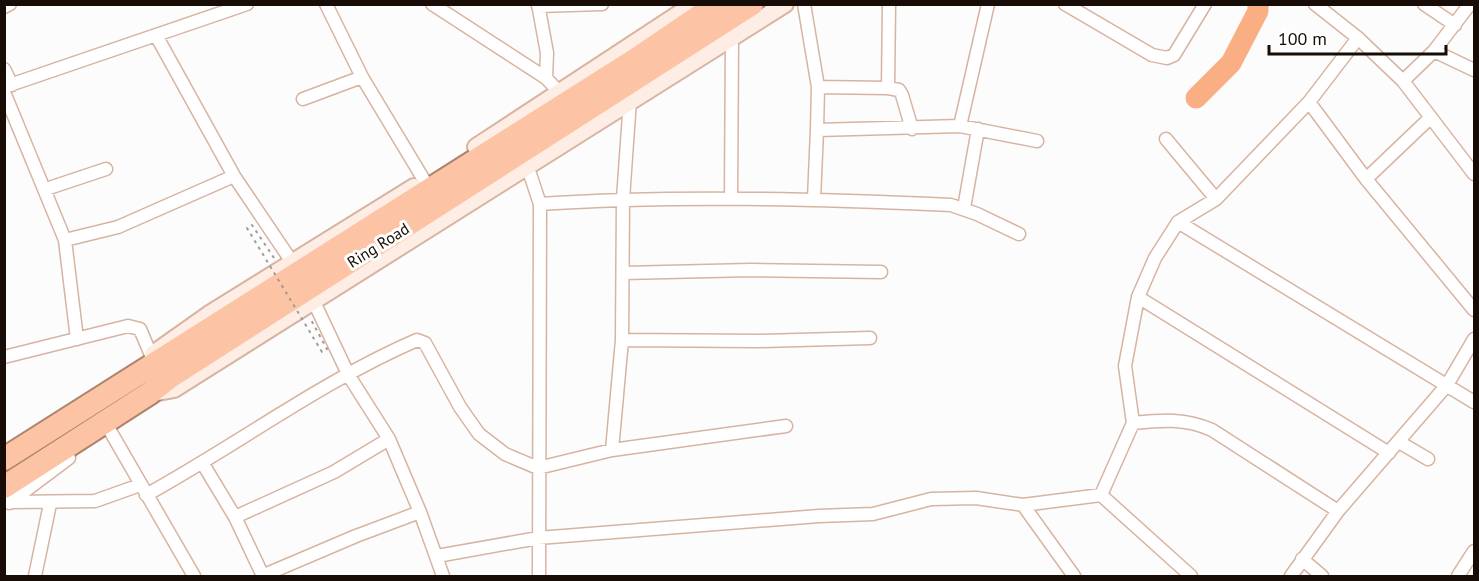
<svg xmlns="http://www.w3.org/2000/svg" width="1479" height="581" viewBox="0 0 1479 581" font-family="'PT Sans',sans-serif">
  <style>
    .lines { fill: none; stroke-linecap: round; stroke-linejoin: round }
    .river { stroke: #f9ae83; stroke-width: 21 }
    .street-casing { stroke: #d7b4a1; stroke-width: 15 }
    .secondary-casing { stroke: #d7b4a1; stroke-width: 20 }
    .highway-casing { stroke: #ac846d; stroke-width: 26 }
    .street { stroke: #fff; stroke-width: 12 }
    .secondary { stroke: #feede4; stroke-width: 16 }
    .highway { stroke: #fcc4a5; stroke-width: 22 }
    .path-bridge { stroke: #9f9a98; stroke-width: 2; stroke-dasharray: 3 4.5; stroke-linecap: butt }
    .labels { text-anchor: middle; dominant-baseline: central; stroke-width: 6; stroke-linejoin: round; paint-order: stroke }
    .street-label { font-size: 16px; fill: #180c06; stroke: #fff }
  </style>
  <rect width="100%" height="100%" fill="#fcfcfc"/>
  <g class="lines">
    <path class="river" d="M1196 98 1231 63 1258 11V4"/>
    <defs>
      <path id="street" d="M326 4 362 77 424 180
        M432 4 546 78 560 93
        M538 4 547 53 546 78
        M804 4 818 87 817 130
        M889 4 888 88 899 90 902 95 912 129
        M1065 4 1152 55 1167 58 1174 55 1205 4
        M1315 4 1358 38 1403 81 1474 174
        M1424 4 1455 25
        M538 6 602 4
        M4 7 10 4
        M157 37 234 176 292 262
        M1434 51 1474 70
        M4 69 12 85
        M1403 81 1434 51 1470 4
        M4 87 247 4
        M818 87 888 88
        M4 92 65 240 77 339
        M303 99 362 77
        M630 100 623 199 622 340 612 450 786 426
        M1309 102 1366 179 1474 310
        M960 126 1037 141
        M1166 139 1216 199
        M527 165 540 204
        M1366 179 1430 118
        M46 189 106 169
        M731 198 732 37
        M814 199 817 130 960 126 988 4
        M964 208 978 129
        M1178 222 1474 402
        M65 240 118 227 234 176
        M623 273 751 270 881 272
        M1138 297 1389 453
        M314 302 349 376 389 439 420 512 443 576
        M622 340 759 341 870 338
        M4 357 128 326 140 329 151 355
        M105 422 194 576
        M1133 423C1163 420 1185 418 1212 430L1338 511
        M1399 442 1428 459
        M203 464 235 517 263 576
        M146 495C237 445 322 381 417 340L425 343 460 407 479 434 505 454 538 468 612 450
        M1101 495 1133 423 1125 366 1138 297 1155 258 1178 222 1216 199 1309 102 1358 38
        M10 502 95 501 140 485
        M9 503 69 458
        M1023 505 1074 576
        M235 517 334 472 389 439
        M437 556 538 538 819 516 873 514 931 499 976 498 1023 505 1101 495 1191 576
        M1302 559 1322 576
        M35 576 50 504
        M262 576 356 536 420 512
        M539 576 540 204C677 195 813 199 951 205L977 214 1019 234
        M1291 576 1338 511 1447 385 1474 339
        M1458 576 1474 551"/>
      <path id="secondary" d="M476 147 694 4
        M153 354 211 313 414 187
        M153 393 174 389 785 4"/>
      <path id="highway" d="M4 459 636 59 717 4
        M4 487 150 393 170 377 752 4"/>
    </defs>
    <use href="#street" class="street-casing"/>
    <use href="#secondary" class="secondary-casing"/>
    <use href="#highway" class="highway-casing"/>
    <use href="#street" class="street"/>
    <use href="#secondary" class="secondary"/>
    <use href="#highway" class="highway"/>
    <path class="path-bridge" d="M274 258 252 225 247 228 322 352 327 349 310 318"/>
  </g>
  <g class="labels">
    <g class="street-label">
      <text transform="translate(378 245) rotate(-32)">Ring Road</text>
    </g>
  </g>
  <rect width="1479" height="581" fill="none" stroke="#180c06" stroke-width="12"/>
  <path d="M1269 45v9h177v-9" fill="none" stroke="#180c06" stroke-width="3"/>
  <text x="1278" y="45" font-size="18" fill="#180c06" stroke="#ffffff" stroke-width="4.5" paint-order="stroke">100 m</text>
</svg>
